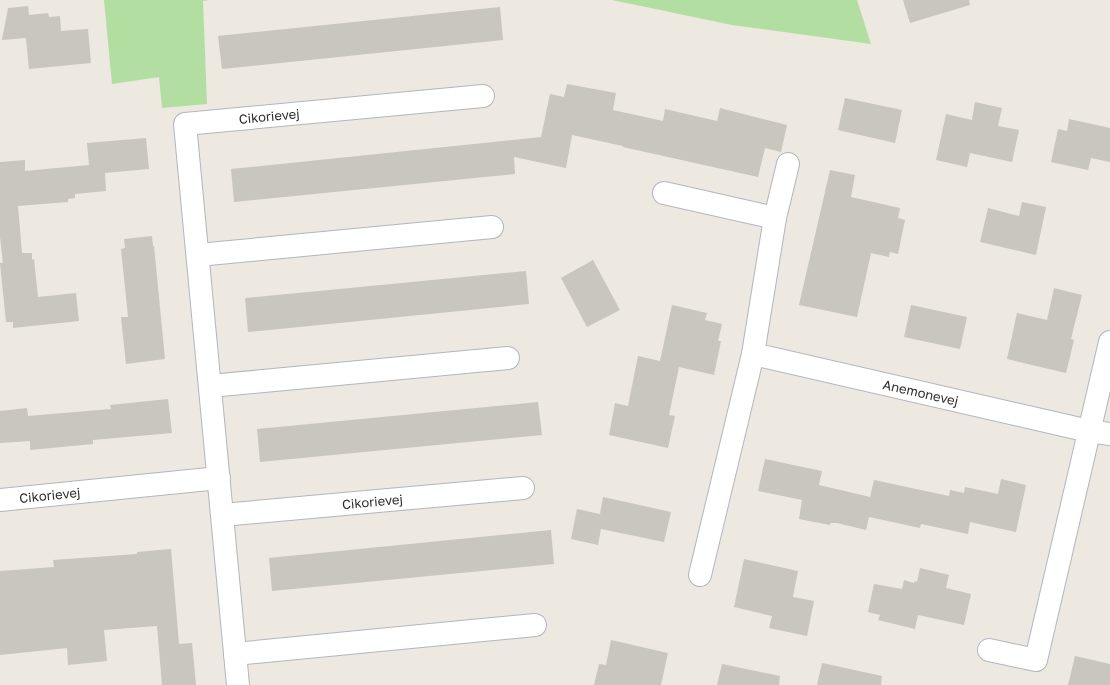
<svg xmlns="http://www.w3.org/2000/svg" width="1110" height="685" viewBox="0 0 1110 685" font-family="'Golos Text',sans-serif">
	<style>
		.green { fill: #b2dfa1 }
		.building { fill: #c9c6be }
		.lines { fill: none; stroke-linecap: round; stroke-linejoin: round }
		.minor-casing { stroke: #b3b5bf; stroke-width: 24 }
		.minor { stroke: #fff; stroke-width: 22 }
		.labels { text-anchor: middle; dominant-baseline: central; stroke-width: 3.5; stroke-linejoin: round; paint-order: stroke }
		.street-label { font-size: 13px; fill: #2d2d2d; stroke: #fff }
	</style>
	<rect width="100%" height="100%" fill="#ede8e0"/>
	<!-- green -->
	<g class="green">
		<path d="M 104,0 L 209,0 L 203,1 L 207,104 L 162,108 L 159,77 L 112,84 Z"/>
		<path d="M 612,0 L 857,0 L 871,44 L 732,25 Z"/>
	</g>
	<!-- building -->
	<g class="building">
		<path d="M 903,0 L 969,0 L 970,5 L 910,23 Z"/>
		<path d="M 28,6 L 29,15 L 48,13 L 49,17 L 60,16 L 61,31 L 88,29 L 91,63 L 29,69 L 26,38 L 2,40 L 8,8 Z"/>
		<path d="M 500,7 L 503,40 L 222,69 L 218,36 Z"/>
		<path d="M 567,84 L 616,93 L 613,110 L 663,121 L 665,109 L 717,121 L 720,108 L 787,125 L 781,152 L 765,148 L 758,177 L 623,147 L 623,146 L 572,135 L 566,168 L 514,157 L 515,174 L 234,202 L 231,169 L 541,137 L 550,94 L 564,97 Z"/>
		<path d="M 845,98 L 902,110 L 895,143 L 838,130 Z"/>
		<path d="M 975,102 L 1002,108 L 998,126 L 1019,130 L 1012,162 L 970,153 L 967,167 L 936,160 L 946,114 L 972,120 Z"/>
		<path d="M 1069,119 L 1110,128 L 1110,162 L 1091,158 L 1088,170 L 1051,162 L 1058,129 L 1067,131 Z"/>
		<path d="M 146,138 L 149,169 L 105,173 L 106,191 L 75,194 L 75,198 L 68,199 L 68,202 L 18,206 L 22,253 L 32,253 L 32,260 L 34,259 L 38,297 L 76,293 L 79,321 L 13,328 L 13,322 L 6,322 L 0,263 L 3,263 L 0,237 L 0,162 L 25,160 L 25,171 L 89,165 L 87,143 Z"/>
		<path d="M 830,170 L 855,175 L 851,197 L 900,208 L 898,218 L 905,220 L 898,254 L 890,252 L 889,257 L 871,253 L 857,317 L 799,305 Z"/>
		<path d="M 1022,202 L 1046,207 L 1036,255 L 980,242 L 988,208 L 1019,216 Z"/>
		<path d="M 152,236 L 153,246 L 154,246 L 165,359 L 126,364 L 121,317 L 128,317 L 121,249 L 125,248 L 124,239 Z"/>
		<path d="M 593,260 L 620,310 L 587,327 L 561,278 Z"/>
		<path d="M 526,271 L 529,304 L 248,332 L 245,298 Z"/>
		<path d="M 1054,288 L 1082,295 L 1071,339 L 1074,340 L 1066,373 L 1007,359 L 1017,313 L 1047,320 Z"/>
		<path d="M 672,305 L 707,313 L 705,320 L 722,324 L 718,341 L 721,341 L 714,375 L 679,367 L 669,415 L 675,416 L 668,448 L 609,435 L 615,403 L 628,406 L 638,356 L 660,361 Z"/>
		<path d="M 911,305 L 967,317 L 960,349 L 904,337 Z"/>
		<path d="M 168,399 L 172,433 L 93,440 L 93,444 L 30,450 L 30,441 L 0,443 L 0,411 L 27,408 L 28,416 L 111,409 L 110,405 Z"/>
		<path d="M 538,402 L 542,435 L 260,462 L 257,429 Z"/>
		<path d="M 765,459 L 822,471 L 819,485 L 870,497 L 874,480 L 949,496 L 950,490 L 964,493 L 965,487 L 998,494 L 1001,479 L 1026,485 L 1016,532 L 970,522 L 968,534 L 921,524 L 920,528 L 869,517 L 866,530 L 837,523 L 830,523 L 830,525 L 799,519 L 802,500 L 758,491 Z"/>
		<path d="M 603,497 L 671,512 L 664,542 L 601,529 L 598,545 L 571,539 L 577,509 L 600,514 Z"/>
		<path d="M 551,530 L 554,564 L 272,591 L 269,558 Z"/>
		<path d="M 171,549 L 179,644 L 192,643 L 196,685 L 162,685 L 157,626 L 104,630 L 107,661 L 68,665 L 67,648 L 0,655 L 0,571 L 54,567 L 53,560 L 137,554 L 137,552 Z"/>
		<path d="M 744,559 L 798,571 L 793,597 L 814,601 L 807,636 L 769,628 L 772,616 L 734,607 Z"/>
		<path d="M 920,568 L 949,575 L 946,588 L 971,594 L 964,625 L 918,615 L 915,629 L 878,620 L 880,615 L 868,612 L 874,584 L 902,589 L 904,580 L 914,583 L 915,581 L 917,582 Z"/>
		<path d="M 611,640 L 668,653 L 661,685 L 594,685 L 599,664 L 606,665 Z"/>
		<path d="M 1075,656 L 1110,664 L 1110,685 L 1068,685 Z"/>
		<path d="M 822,663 L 882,676 L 881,685 L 817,685 Z"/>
		<path d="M 722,664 L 780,676 L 779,685 L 717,685 Z"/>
	</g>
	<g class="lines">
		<!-- minor casing -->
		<g class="minor-casing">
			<g id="minor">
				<path d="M 664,193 L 775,218"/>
				<path d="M 198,255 L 492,227"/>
				<path id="s1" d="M 753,354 L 1089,431 L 1110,434"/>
				<path d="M 210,386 L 508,358"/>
				<path id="s2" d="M 0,500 L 219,478"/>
				<path id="s3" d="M 222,515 L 523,488"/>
				<path d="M 700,575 L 753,354 L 775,218 L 788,164"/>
				<path d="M 989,650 L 1036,660 L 1110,342"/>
				<path d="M 235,654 L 535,625"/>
				<path id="s4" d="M 238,685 L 185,124 L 483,96"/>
			</g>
		</g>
		<!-- minor -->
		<use href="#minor" class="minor"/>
	</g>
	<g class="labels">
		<!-- street labels -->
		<g class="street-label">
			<text stroke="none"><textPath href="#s4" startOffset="648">Cikorievej</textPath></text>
			<text stroke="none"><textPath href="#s1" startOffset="172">Anemonevej</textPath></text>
			<text stroke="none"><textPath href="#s2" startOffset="50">Cikorievej</textPath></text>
			<text stroke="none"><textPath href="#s3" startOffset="151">Cikorievej</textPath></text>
		</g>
	</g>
</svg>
